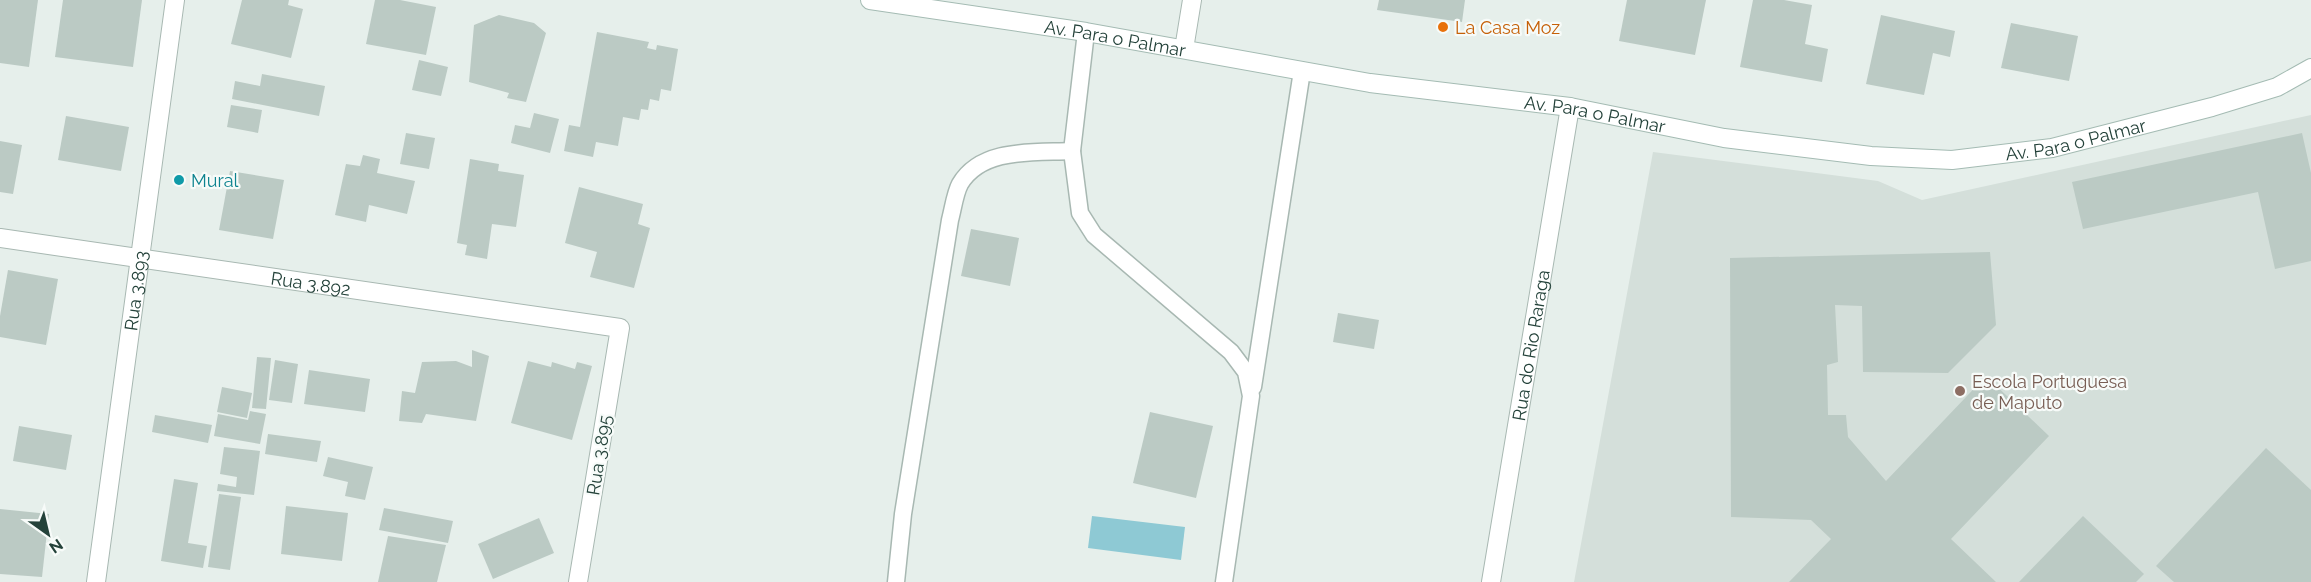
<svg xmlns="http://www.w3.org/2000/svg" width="2311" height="582" viewBox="0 0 2311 582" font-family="Raleway,sans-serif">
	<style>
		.built { fill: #d4dfda }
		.water { fill: #8ec9d4 }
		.building { fill: #bbcac4 }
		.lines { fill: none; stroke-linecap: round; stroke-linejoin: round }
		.service-casing { stroke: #a8b8b2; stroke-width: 19 }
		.minor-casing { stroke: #a8b8b2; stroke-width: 20 }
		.secondary-casing { stroke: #a4bbb3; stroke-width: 20 }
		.service { stroke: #fff; stroke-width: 16 }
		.minor { stroke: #fff; stroke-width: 18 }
		.secondary { stroke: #fff; stroke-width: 18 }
		.food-dot { fill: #e8710a; stroke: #f7fbf9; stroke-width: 2 }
		.culture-dot { fill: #0f9aa8; stroke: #f7fbf9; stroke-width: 2 }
		.education-dot { fill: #8d6e63; stroke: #f7fbf9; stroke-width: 2 }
		.labels { text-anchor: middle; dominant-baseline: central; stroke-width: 4.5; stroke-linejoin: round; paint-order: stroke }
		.food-label { font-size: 18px; fill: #c56008; stroke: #f7fbf9; text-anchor: start }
		.street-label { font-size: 18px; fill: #24423a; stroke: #f7fbf9 }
		.culture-label { font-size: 18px; fill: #0d838f; stroke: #f7fbf9; text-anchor: start }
		.education-label { font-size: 18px; fill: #785e54; stroke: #f7fbf9; text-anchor: start }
	</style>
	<rect width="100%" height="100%" fill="#e6efeb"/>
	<!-- built -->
	<path class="built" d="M 2311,115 L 2311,582 L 1574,582 L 1653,152 L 1878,181 L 1922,200 Z"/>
	<!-- water -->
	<path class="water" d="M 1092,516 L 1185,527 L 1181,560 L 1088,548 Z"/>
	<!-- building -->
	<g class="building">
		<path d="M 0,0 L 38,0 L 29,67 L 0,63 Z"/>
		<path d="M 63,0 L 142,0 L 133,67 L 55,57 Z"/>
		<path d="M 242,0 L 289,0 L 288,5 L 303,9 L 291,58 L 231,44 Z"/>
		<path d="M 375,0 L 400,0 L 436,7 L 426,55 L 366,44 Z"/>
		<path d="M 1379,0 L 1465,0 L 1462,22 L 1377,10 Z"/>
		<path d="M 1627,0 L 1706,0 L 1695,55 L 1619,41 Z"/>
		<path d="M 1753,0 L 1784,0 L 1812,5 L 1805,44 L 1828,49 L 1822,82 L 1740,67 Z"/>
		<path d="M 499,15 L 534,23 L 546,33 L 526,102 L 507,98 L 509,93 L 469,82 L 474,25 Z"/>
		<path d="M 1881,15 L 1955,31 L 1950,57 L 1933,53 L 1924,95 L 1866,84 Z"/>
		<path d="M 2011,23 L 2078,36 L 2069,81 L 2001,68 Z"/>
		<path d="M 597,32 L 649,42 L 647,48 L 656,50 L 657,45 L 678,49 L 671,91 L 661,89 L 659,101 L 650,99 L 648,110 L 641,109 L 639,120 L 623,117 L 618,146 L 596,142 L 593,157 L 564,151 L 569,125 L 580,127 Z"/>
		<path d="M 419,60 L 448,67 L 441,96 L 412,90 Z"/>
		<path d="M 262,74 L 325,86 L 319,116 L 232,99 L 235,81 L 260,86 Z"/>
		<path d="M 231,105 L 262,110 L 258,133 L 227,127 Z"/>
		<path d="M 534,113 L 559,119 L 550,153 L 511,143 L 515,125 L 530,128 Z"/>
		<path d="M 66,116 L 129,127 L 121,171 L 58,160 Z"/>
		<path d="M 406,133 L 435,138 L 429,169 L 400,164 Z"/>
		<path d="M 2302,133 L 2311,173 L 2311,261 L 2275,269 L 2258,192 L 2083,229 L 2072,182 Z"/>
		<path d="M 0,141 L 22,145 L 13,194 L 0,192 Z"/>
		<path d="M 363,155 L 380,159 L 377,173 L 415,181 L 407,214 L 369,205 L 366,222 L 335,215 L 346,164 L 360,166 Z"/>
		<path d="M 470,159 L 499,164 L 498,171 L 524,175 L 516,227 L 492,224 L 487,259 L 465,255 L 467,245 L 457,243 Z"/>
		<path d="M 230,171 L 284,180 L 273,239 L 219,230 Z"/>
		<path d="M 579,187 L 643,204 L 638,224 L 650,228 L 634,288 L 590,277 L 597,252 L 565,243 Z"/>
		<path d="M 971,229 L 1019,238 L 1010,286 L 961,276 Z"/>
		<path d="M 1990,252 L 1996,325 L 1948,373 L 1863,372 L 1862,306 L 1835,305 L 1838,362 L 1827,365 L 1828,415 L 1846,415 L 1848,437 L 1886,481 L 1986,376 L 2049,436 L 1951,539 L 1996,582 L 1789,582 L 1831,539 L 1811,520 L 1731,517 L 1730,258 Z"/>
		<path d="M 8,270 L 58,279 L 46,345 L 0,337 L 0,316 Z"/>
		<path d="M 1338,313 L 1379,320 L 1374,349 L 1333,342 Z"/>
		<path d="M 472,350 L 489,356 L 476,421 L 426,414 L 422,423 L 399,421 L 402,391 L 415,393 L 422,362 L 456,361 L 472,367 Z"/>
		<path d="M 257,357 L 271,358 L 266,409 L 252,408 Z"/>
		<path d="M 275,360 L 298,364 L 292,403 L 269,400 Z"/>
		<path d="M 528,361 L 551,367 L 552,362 L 575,369 L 577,362 L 592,366 L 572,440 L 511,423 Z"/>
		<path d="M 309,370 L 370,379 L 365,412 L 304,404 Z"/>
		<path d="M 222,387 L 252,393 L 247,418 L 217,412 Z"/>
		<path d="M 250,411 L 266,414 L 260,444 L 214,436 L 218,414 L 248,420 Z"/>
		<path d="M 1150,412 L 1213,426 L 1196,498 L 1133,483 Z"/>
		<path d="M 155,415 L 212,425 L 208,443 L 152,432 Z"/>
		<path d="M 19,426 L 72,435 L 66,470 L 13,461 Z"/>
		<path d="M 268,434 L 321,441 L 317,462 L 265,454 Z"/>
		<path d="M 224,447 L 260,451 L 254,495 L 217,491 L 218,484 L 236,487 L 237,477 L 220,474 Z"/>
		<path d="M 2266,448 L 2311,490 L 2311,582 L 2174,582 L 2156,566 Z"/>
		<path d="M 328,457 L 373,467 L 365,500 L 345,496 L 348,482 L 323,476 Z"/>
		<path d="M 174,479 L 198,483 L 188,543 L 207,546 L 203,568 L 161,561 Z"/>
		<path d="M 219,494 L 241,497 L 230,570 L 208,567 Z"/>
		<path d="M 286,506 L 348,513 L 342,561 L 281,554 Z"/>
		<path d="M 384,508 L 453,521 L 448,543 L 379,530 Z"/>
		<path d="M 0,509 L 49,514 L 42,577 L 0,574 Z"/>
		<path d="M 2083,516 L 2144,574 L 2136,582 L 2019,582 Z"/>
		<path d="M 539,518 L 554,553 L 493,579 L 478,544 Z"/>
		<path d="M 388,536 L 446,545 L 437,582 L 378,582 Z"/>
	</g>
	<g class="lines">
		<!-- service casing -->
		<g class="service-casing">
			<g id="service">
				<path d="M 1086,32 L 1072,151 L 1080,213 L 1094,235 L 1231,352 L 1246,372 L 1251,396 L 1224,582"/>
				<path d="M 1253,387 L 1302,71"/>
				<path d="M 896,582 L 903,514 L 950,220 C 953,209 955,193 960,184 C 982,147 1035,153 1072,151"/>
			</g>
		</g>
		<!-- minor casing -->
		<g class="minor-casing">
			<g id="minor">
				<path d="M 1184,49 L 1192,0"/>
				<path id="s1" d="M 0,238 L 620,328 L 578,582"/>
				<path id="s2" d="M 96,582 L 175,0"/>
				<path id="s3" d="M 1491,582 L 1570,107"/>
			</g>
		</g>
		<!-- secondary casing -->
		<g class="secondary-casing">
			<g id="secondary">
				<path id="s4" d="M 870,0 L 1086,32 L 1370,83 L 1570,107 L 1724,138 L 1871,156 L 1952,160 L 2052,148 L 2212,107 L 2277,87 L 2311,68"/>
			</g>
		</g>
		<!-- service -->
		<use href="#service" class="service"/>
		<!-- minor -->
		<use href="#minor" class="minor"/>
		<!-- secondary -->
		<use href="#secondary" class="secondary"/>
	</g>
	<!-- markers -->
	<circle class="food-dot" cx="1443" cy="27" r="6"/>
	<circle class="culture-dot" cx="179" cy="180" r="6"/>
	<circle class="education-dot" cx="1960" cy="391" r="6"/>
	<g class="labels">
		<!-- food labels -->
		<g class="food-label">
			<text x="1455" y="27">La Casa Moz</text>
		</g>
		<!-- street labels -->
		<g class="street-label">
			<text stroke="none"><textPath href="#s4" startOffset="248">Av. Para o Palmar</textPath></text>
			<text stroke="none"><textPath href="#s4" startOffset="734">Av. Para o Palmar</textPath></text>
			<text stroke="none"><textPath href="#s4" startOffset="1220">Av. Para o Palmar</textPath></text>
			<text stroke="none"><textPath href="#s1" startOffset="314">Rua 3.892</textPath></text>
			<text stroke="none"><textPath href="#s2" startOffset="294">Rua 3.893</textPath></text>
			<text stroke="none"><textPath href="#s3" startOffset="240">Rua do Rio Raraga</textPath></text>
			<text transform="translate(599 455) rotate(-81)">Rua 3.895</text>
		</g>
		<!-- culture labels -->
		<g class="culture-label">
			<text x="191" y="180">Mural</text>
		</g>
		<!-- education labels -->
		<g class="education-label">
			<text x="1972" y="381">Escola Portuguesa<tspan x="1972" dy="21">de Maputo</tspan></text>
		</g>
	</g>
	<!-- north arrow -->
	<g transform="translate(48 534) rotate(146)" stroke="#f7fbf9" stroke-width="4.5" paint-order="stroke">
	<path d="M0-4.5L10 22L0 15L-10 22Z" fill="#24423a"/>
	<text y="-9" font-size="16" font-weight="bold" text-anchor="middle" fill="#24423a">N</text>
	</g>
</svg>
